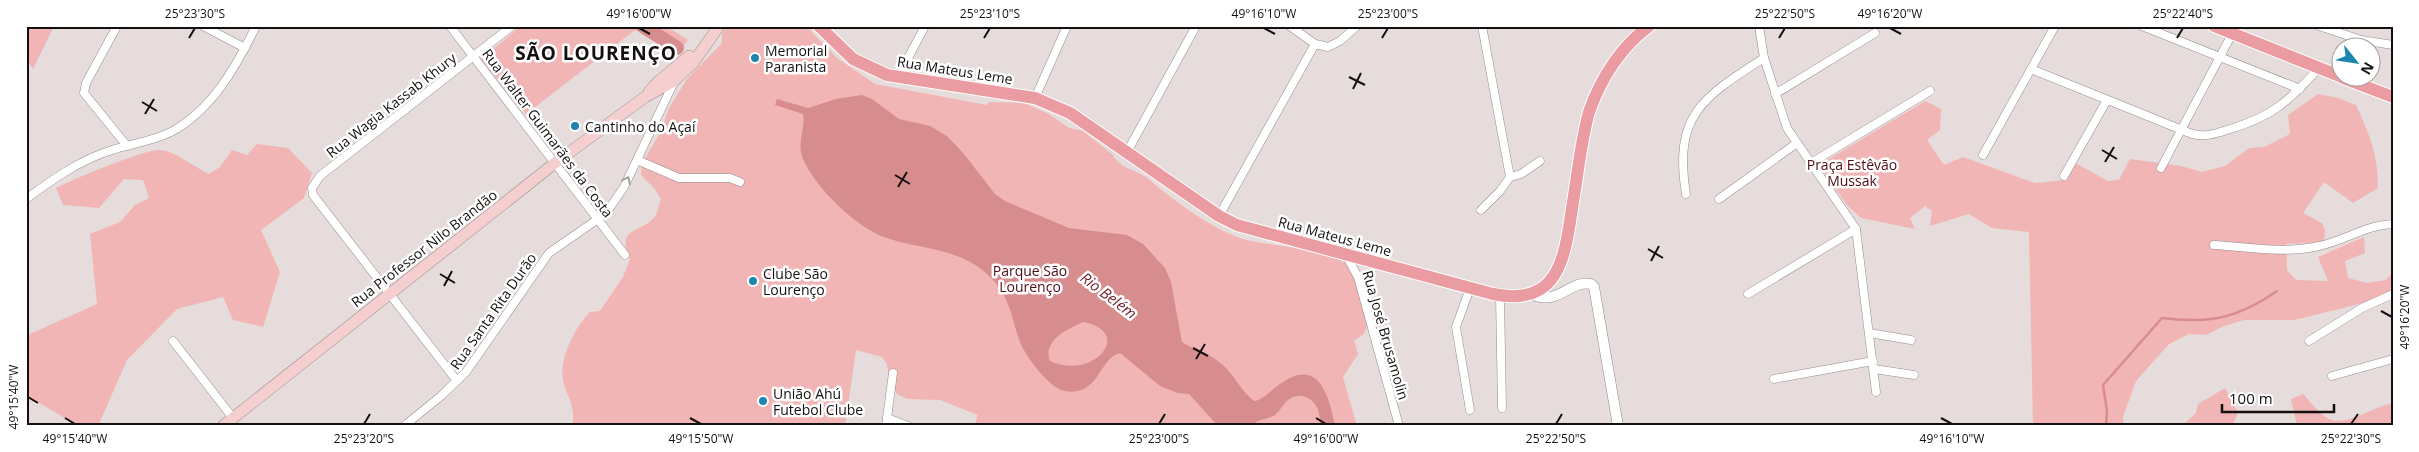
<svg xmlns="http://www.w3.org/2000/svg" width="2419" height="452" viewBox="0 0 2419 452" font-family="'Open Sans',sans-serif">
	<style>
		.green { fill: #f1b5b5 }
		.water { fill: #d78d8e; fill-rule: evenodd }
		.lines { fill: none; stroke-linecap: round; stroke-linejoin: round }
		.stream { stroke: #d78d8e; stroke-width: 2.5 }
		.river { stroke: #d78d8e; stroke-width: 14 }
		.minor-casing { stroke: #958c8c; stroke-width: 9 }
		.tertiary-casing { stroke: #958c8c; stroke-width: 11 }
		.secondary-casing { stroke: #958c8c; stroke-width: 12 }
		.primary-casing { stroke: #fff; stroke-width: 14 }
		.minor { stroke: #fff; stroke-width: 8 }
		.tertiary { stroke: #fff; stroke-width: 10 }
		.secondary { stroke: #f5ced0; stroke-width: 11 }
		.primary { stroke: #eb9ca2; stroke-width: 12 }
		.oneway { stroke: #a19f9f }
		.ticks { fill: none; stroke: #141010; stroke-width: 2 }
		.poi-dot { fill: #1b87ae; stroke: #fff; stroke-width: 2 }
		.labels { text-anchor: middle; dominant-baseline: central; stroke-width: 5; stroke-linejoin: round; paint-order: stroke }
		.poi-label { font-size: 14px; fill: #141010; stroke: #fff; text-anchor: start }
		.street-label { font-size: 14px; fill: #141010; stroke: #fff }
		.park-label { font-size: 14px; fill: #500d17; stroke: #fff }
		.water-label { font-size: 15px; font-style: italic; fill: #741c27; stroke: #fff }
		.district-label { font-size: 19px; font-weight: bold; letter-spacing: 1px; fill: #141010; stroke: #fff }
		.neatline { fill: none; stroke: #141010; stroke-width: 2 }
		.ticks-label { font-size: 12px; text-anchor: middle; fill: #141010 }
	</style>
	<rect width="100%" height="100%" fill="#e6dcdc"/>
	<!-- green -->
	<g class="green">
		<path d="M 26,26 L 54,26 L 33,69 L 26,58 Z"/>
		<path d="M 521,26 L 666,26 L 688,40 L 677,55 L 635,30 L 526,114 L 481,59 Z"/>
		<path d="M 728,26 L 806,26 L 837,58 L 875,84 L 987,105 L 989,102 L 1024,103 L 1047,113 L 1069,128 L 1083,131 L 1113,155 C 1121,170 1139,170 1150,180 C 1172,200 1218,233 1247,240 C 1284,249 1324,245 1356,270 C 1370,281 1378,334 1354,340 L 1358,354 L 1343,377 L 1357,426 L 974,426 L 978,415 L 940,400 L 907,399 L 897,394 L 889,378 L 887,364 L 882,357 L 856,350 L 845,426 L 572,426 C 576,410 569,399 564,385 C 557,361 574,329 590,312 L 600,311 L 623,277 L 630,259 C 615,225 642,235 656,215 C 658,210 659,204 661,199 L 654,188 L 641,175 L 642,163 L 660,133 L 669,108 L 687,79 L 722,43 L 722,33 Z"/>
		<path d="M 2318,94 L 2338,98 L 2356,105 C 2370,136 2378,154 2378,188 L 2353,203 L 2324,182 L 2303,213 L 2322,223 L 2325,231 L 2324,242 L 2286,244 L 2287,270 L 2296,280 L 2328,281 L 2318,257 L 2364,237 L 2365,253 L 2345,261 L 2348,278 L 2367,283 L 2386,280 L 2393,272 L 2393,287 L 2389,293 L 2376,300 L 2294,320 L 2244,320 L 2224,326 L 2206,335 L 2189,334 L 2169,344 L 2136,381 L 2123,417 L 2124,426 L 2033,426 L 2029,232 L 1992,228 L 1969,214 L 1930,226 L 1932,211 L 1925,206 L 1910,218 L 1915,229 L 1861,218 L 1847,205 L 1819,165 L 1925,101 L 1941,109 L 1940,130 L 1927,140 L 1944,165 L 1963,157 L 2035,183 L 2065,180 L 2075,163 L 2108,181 L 2119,180 L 2130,159 L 2181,166 L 2202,172 L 2225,166 L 2249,148 L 2264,147 L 2290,134 L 2288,115 Z"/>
		<path d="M 257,144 L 288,148 L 312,173 L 304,198 L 261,230 L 280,272 L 263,327 L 233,320 L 223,297 L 177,309 L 127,360 L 98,426 L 78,426 L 26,395 L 26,343 L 30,334 L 97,304 L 90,234 L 120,222 L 135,205 L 149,198 L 143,180 L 124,179 L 99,208 L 63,205 L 56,188 C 71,180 147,148 161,150 C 179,153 192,166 209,174 L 220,167 L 232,150 L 247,155 Z"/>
		<path d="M 2225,388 L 2238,413 L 2232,426 L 2182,426 L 2196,413 L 2198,404 Z"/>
		<path d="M 2303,394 C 2311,402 2321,417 2332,420 C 2348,425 2376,406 2393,403 L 2393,426 L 2297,426 L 2291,399 Z"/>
	</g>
	<!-- water -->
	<path class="water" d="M 862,95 L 872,99 L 899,119 L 930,126 L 947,136 L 964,154 L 995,194 L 1005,201 L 1069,228 L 1127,235 L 1143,244 L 1165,268 L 1171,282 L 1182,342 C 1195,351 1210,353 1223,365 C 1235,376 1241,391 1254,401 C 1263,400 1272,389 1280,384 C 1319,356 1329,396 1335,426 L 1319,426 C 1324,406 1305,387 1288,400 C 1283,404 1280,411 1275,415 C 1267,420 1258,419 1251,426 L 1218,426 L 1189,394 L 1178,393 L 1160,386 L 1120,353 C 1099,358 1099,397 1065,391 C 1050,389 1025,356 1020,342 C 1011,317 1011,299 991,278 C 963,248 923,250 887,238 C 857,229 815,187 803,159 C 796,142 806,129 803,114 L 775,105 L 777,99 L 808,108 L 836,99 ZM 1084,322 C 1134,332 1094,381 1050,361 C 1042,341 1068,328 1084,322 Z"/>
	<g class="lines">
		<!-- stream -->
		<path class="stream" d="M 2106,426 L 2107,411 L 2103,385 L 2162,318 C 2210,324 2238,318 2277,291"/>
		<!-- river -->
		<path class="river" d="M 643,26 L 677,48"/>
		<!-- minor casing -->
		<g class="minor-casing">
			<g id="minor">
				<path d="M 117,26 L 86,83 L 84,93 L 127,146"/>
				<path d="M 203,26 L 245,48"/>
				<path d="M 450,26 L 625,255"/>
				<path d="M 1290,26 L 1315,44 L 1328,47 L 1340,41 L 1357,26"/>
				<path d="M 1482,26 L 1510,177"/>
				<path d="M 1759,26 L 1764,58 L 1787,128 L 1856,229 L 1876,392"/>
				<path d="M 2142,26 L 2300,89"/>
				<path d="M 2319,26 L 2361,40 L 2393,45"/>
				<path d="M 2031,69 L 2192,134 C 2205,137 2215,134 2227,130 C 2272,117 2288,102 2319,68"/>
				<path d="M 898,77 L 925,26"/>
				<path d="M 1775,94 L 1875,33"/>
				<path d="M 1035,98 L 1067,26"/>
				<path d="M 1126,154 L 1196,26"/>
				<path d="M 1983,155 L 2055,26"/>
				<path d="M 637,160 L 679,178 L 730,178 L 740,182"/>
				<path d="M 1811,163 L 1930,91"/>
				<path d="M 2161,168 L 2232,34"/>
				<path d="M 2064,176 L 2107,100"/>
				<path d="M 1686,194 C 1673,115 1703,97 1764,58"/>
				<path d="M 26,199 C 53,179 80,160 112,150 C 131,144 153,141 171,132 C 212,110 236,67 256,26"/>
				<path d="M 1719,199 L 1797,143"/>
				<path d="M 1481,210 L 1500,191 L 1510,177 L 1521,174 L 1540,161"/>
				<path d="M 1219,216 L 1315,44"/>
				<path d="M 2214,245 C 2247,247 2285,254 2319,246 C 2344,241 2366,225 2393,224"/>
				<path d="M 1345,253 L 1358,277 L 1399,426"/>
				<path d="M 1470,288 L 1456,327 L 1470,410"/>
				<path d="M 1748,294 L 1856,229"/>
				<path d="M 1500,296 L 1502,408"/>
				<path d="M 1869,333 L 1911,340"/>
				<path d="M 173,341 L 233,418"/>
				<path d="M 2309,341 L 2362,308 L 2393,294"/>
				<path d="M 1874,369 L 1914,375"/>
				<path d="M 2332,376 L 2393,359"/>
				<path d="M 1774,379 L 1873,361"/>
				<path d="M 457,381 L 313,195 L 312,188 L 320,176 L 512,26"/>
				<path d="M 887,418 L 908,426"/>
				<path d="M 404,426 L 441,396 L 466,372 L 549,253 L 598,219 L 611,206 L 624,187 L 674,82"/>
				<path d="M 886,426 L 893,373"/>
			</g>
		</g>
		<!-- tertiary casing -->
		<g class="tertiary-casing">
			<path id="tertiary" d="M 1531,294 C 1559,307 1570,279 1591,284 L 1594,287 L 1618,426"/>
		</g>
		<!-- secondary casing -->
		<g class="secondary-casing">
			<g id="secondary">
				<path d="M 649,92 L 658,82 L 689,56"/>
				<path d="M 223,426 L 555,163 L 645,97 L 674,81 L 693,63 L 719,26"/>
			</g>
		</g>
		<!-- primary casing -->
		<g class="primary-casing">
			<g id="primary">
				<path d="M 819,26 L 853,59 L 887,75 L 1035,98 L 1070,113 L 1219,216 L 1237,225 L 1493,294 C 1562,308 1565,253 1573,202 C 1578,172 1581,141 1589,112 C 1601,78 1620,48 1649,26"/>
				<path d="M 2214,26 L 2342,77"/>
				<path d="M 2343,78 L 2393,97"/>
			</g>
		</g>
		<!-- minor -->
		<use href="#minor" class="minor"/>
		<!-- tertiary -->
		<use href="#tertiary" class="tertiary"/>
		<!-- secondary -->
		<use href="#secondary" class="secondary"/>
		<!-- primary -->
		<use href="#primary" class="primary"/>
	</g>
	<!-- one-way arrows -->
	<defs><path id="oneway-chevron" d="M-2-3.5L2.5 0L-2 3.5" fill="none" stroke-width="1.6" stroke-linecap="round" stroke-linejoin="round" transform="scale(1.25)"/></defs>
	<use class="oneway" href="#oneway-chevron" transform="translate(627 180) rotate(-64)"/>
	<!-- ticks -->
	<path class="ticks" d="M 639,28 L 650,34M 1264,28 L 1275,34M 1890,28 L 1901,34M 189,38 L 195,28M 984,38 L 990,28M 1382,38 L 1388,28M 1779,38 L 1785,28M 2177,38 L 2183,28M 1349,77 L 1365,85M 1353,89 L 1361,73M 142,102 L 157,111M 145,114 L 154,99M 2102,150 L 2117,159M 2105,162 L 2114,147M 895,175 L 910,184M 898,187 L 907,172M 1648,249 L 1663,258M 1651,261 L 1659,246M 440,274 L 455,283M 444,286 L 452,271M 2381,311 L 2392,317M 1193,348 L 1208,356M 1196,359 L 1205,344M 28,397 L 38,403M 65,418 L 75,424M 690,418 L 701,424M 1316,418 L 1326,424M 1941,418 L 1952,424M 364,424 L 370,414M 1159,424 L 1165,414M 1556,424 L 1562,414M 2351,424 L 2358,414"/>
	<!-- markers -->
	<g class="poi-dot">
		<circle cx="755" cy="58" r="5"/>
		<circle cx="575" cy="126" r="5"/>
		<circle cx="753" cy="281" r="5"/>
		<circle cx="763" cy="401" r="5"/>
	</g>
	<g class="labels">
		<!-- poi labels -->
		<g class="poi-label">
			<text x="765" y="50">Memorial<tspan x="765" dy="16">Paranista</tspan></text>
			<text x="585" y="126">Cantinho do Açaí</text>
			<text x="763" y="273">Clube São<tspan x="763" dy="16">Lourenço</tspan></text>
			<text x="773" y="393">União Ahú<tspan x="773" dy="16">Futebol Clube</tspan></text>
		</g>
		<!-- street labels -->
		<g class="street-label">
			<text transform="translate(955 70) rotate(9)">Rua Mateus Leme</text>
			<text transform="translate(391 105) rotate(-38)">Rua Wagia Kassab Khury</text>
			<text transform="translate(548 133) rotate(53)">Rua Walter Guimarães da Costa</text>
			<text transform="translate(1335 236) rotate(15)">Rua Mateus Leme</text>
			<text transform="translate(424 248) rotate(-38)">Rua Professor Nilo Brandão</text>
			<text transform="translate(493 311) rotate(-55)">Rua Santa Rita Durão</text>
			<text transform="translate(1386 335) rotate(74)">Rua José Brusamolin</text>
		</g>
		<!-- park labels -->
		<g class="park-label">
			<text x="1852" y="164">Praça Estêvão<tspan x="1852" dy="16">Mussak</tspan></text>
			<text x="1030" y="270">Parque São<tspan x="1030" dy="16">Lourenço</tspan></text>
		</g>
		<!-- water labels -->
		<g class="water-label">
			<text transform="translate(1109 295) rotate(37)">Rio Belém</text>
		</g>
		<!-- district labels -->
		<g class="district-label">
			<text x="596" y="53">SÃO LOURENÇO</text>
		</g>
	</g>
	<!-- border -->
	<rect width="2419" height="452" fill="none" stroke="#ffffff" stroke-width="55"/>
	<!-- north arrow -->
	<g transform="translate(2356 62) rotate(120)"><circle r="24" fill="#ffffff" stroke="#a19f9f"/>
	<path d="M0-4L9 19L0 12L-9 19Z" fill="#1b87ae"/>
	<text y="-8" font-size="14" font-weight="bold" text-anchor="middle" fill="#141010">N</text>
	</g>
	<!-- scale -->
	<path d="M2222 404v8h112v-8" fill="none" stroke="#141010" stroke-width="2.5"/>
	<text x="2229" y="404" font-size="15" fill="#141010" stroke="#ffffff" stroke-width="4" paint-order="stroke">100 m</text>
	<rect x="28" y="28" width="2364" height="396" class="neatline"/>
	<g class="ticks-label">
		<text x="195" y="18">25°23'30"S</text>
		<text x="639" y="18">49°16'00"W</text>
		<text x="990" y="18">25°23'10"S</text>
		<text x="1264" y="18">49°16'10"W</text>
		<text x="1388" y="18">25°23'00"S</text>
		<text x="1785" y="18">25°22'50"S</text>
		<text x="1890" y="18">49°16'20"W</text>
		<text x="2183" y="18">25°22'40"S</text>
		<text transform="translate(2405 317) rotate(-90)" y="4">49°16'20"W</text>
		<text transform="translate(14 397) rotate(-90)" y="4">49°15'40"W</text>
		<text x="75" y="443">49°15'40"W</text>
		<text x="364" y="443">25°23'20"S</text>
		<text x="701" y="443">49°15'50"W</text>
		<text x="1159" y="443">25°23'00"S</text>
		<text x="1326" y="443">49°16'00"W</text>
		<text x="1556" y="443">25°22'50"S</text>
		<text x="1952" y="443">49°16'10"W</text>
		<text x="2351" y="443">25°22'30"S</text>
	</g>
</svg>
